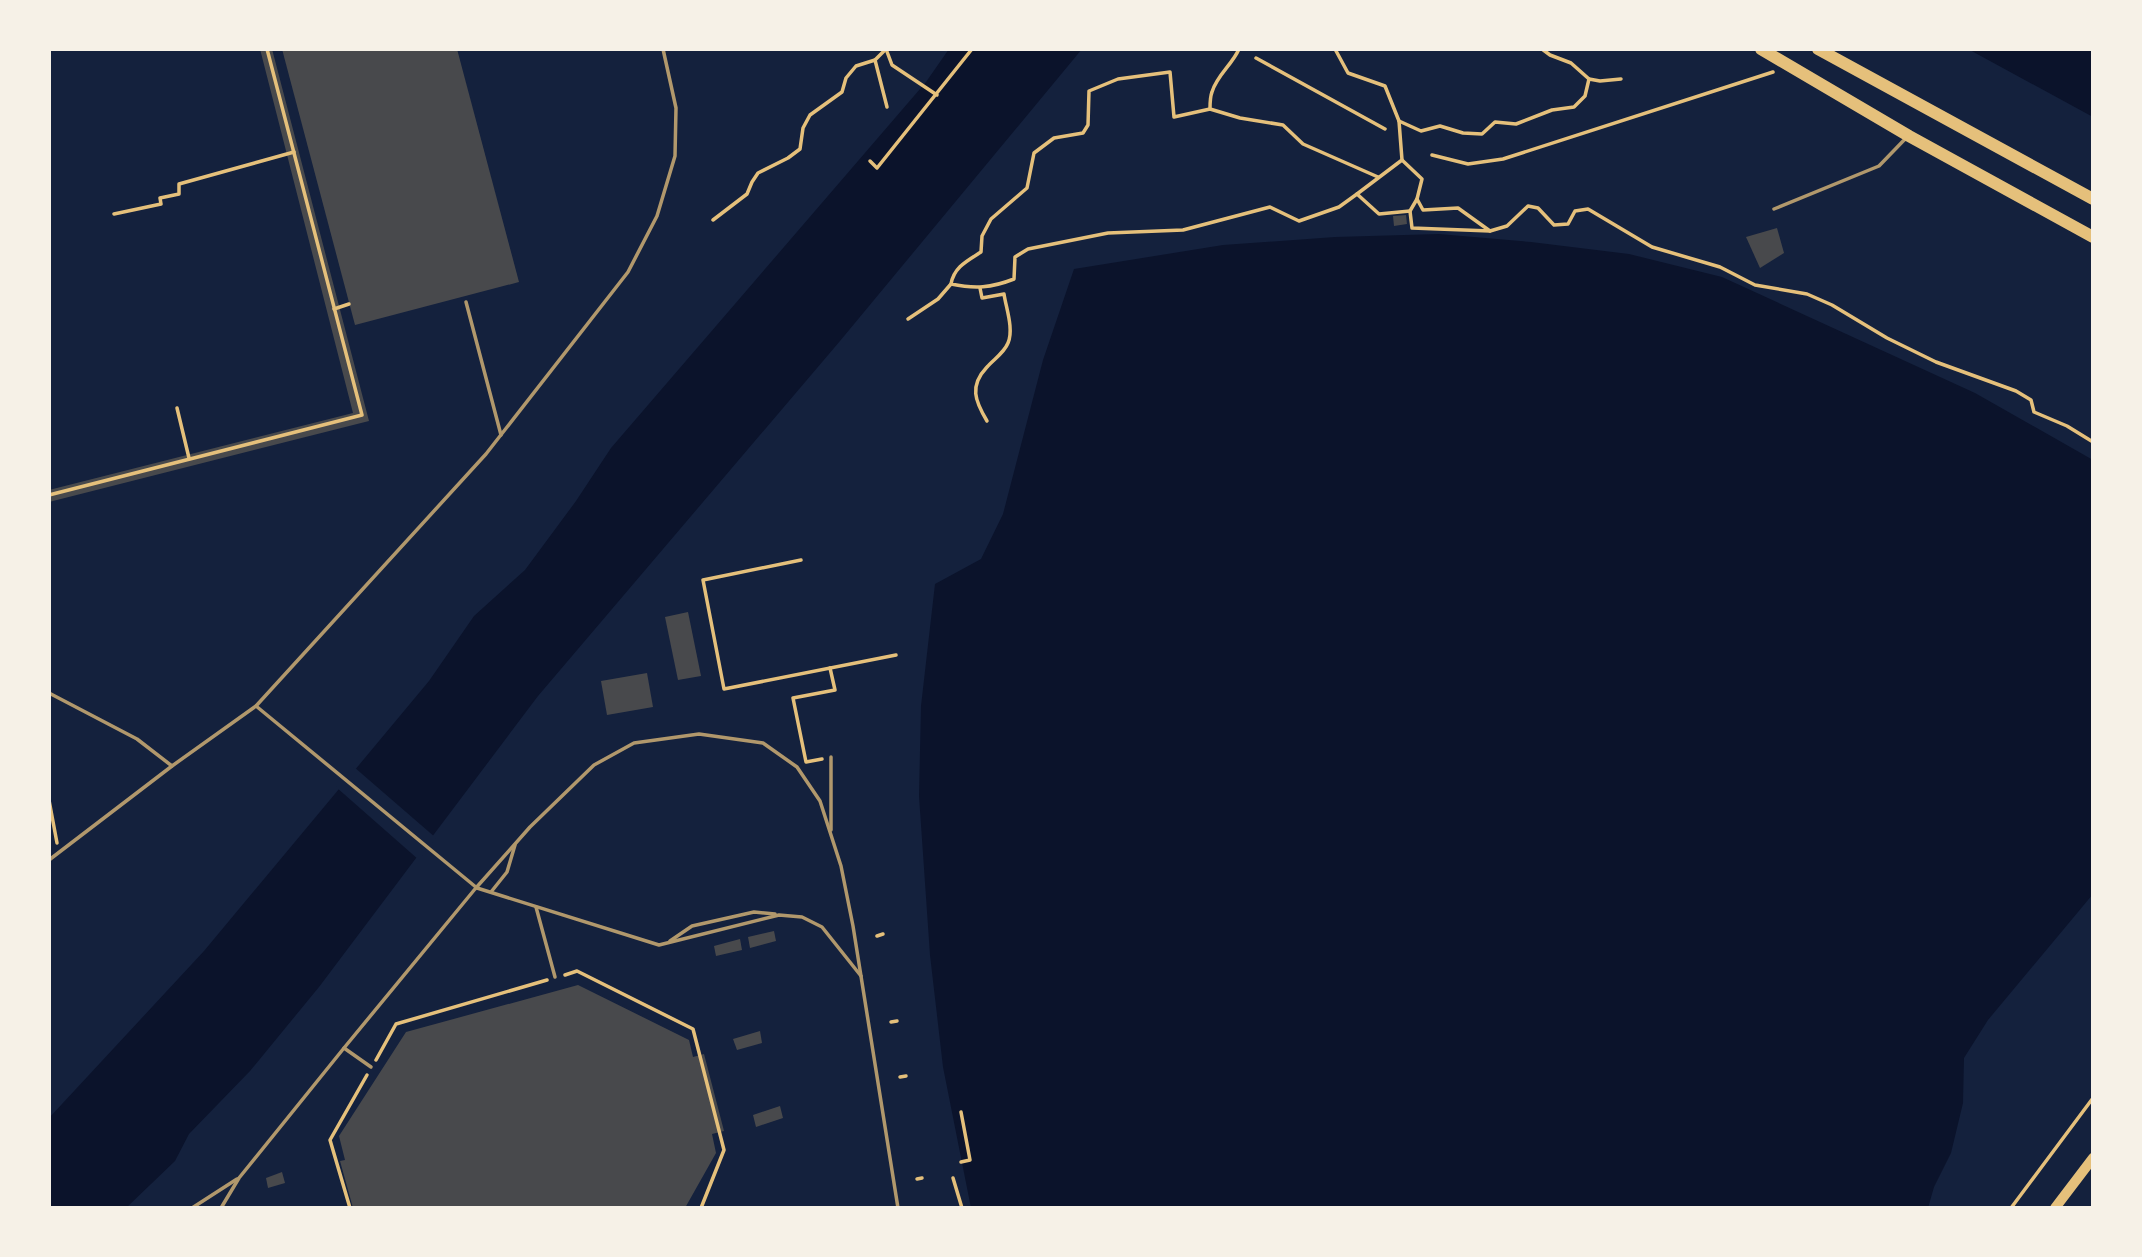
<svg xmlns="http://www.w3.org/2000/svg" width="2142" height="1257" viewBox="0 0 2142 1257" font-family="Barlow,sans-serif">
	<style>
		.water { fill: #0b132b }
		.pier { fill: #14213d }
		.building { fill: #48494c }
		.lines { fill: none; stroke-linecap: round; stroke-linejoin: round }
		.path { stroke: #e5c07b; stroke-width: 3.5 }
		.service { stroke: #b1986c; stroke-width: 3.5 }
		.secondary { stroke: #e5c07b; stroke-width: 10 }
		.primary { stroke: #e5c07b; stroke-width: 12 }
	</style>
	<rect width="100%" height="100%" fill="#14213d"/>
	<!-- water -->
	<g class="water">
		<path d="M 949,49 L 1082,49 L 840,341 L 538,696 L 319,987 L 250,1071 L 189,1134 L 175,1161 L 126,1208 L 49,1208 L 49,1118 L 204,951 L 429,681 L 474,616 L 525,570 L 576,501 L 611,448 L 926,82 Z"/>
		<path d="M 1968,49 L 2093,49 L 2093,117 Z"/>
		<path d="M 1439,234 L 1531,242 L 1629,254 L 1722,277 L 1975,393 L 2093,460 L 2093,894 L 1988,1020 L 1964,1058 L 1963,1103 L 1951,1153 L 1934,1187 L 1928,1208 L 971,1208 L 943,1067 L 930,955 L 919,796 L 921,706 L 935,584 L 981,559 L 1003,514 L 1043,360 L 1074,269 L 1223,245 L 1335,237 Z"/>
	</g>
	<!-- pier -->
	<path class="pier" d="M 354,767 L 436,838 L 419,860 L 336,787 Z"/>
	<!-- building -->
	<g class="building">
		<path d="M 260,49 L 272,49 L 369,421 L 49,502 L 49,490 L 353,413 Z"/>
		<path d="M 282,49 L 457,49 L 519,282 L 355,325 Z"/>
		<path d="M 1406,215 L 1407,224 L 1394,226 L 1393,216 Z"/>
		<path d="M 1777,228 L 1784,253 L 1760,268 L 1746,237 Z"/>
		<path d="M 688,612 L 701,676 L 678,680 L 665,617 Z"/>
		<path d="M 647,673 L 653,707 L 607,715 L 601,681 Z"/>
		<path d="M 774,931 L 776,941 L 750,948 L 748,937 Z"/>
		<path d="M 740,939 L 742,950 L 716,956 L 714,946 Z"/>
		<path d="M 578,985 L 689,1040 L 693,1057 L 704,1054 L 724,1131 L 712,1134 L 716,1153 L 685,1208 L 353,1208 L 340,1161 L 345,1160 L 339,1136 L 406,1032 Z"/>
		<path d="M 760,1031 L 762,1043 L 737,1050 L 733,1039 Z"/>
		<path d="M 780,1106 L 783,1118 L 756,1127 L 753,1115 Z"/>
		<path d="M 282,1172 L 285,1183 L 268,1188 L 266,1178 Z"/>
	</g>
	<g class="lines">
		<!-- path -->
		<g class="path">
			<path d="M 886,49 L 892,65 L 937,95"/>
			<path d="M 1239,49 C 1232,65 1217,75 1212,92 C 1210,97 1210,104 1210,109 L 1240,118 L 1283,125 L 1303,144 L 1378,177"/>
			<path d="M 1335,49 L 1348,73 L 1385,86 L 1399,121 L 1402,160"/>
			<path d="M 1256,58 L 1385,129"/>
			<path d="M 875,60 L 887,107"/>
			<path d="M 1589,79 L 1600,81 L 1621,79"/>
			<path d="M 1210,109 L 1174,117 L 1170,72 L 1118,79 L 1089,91 L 1088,125 L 1083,133 L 1054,138 L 1034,153 L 1027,188 L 991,219 L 982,236 L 981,252 C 967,261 954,267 951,284 C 975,289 991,288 1014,279 L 1015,257 L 1028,249 L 1108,233 L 1183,230 L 1270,207 L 1299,221 L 1339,207 L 1357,194"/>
			<path d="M 1399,121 L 1421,131 L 1440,126 L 1463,133 L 1482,134 L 1495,122 L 1516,124 L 1552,110 L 1574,107 L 1585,96 L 1589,79 L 1571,63 L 1550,55 L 1542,49"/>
			<path d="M 1432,155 L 1468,164 L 1503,159 L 1773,72"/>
			<path d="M 1402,160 L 1422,179 L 1417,199 L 1423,210 L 1458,208 L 1490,231 L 1412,228 L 1410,211 L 1379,214 L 1357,194 Z"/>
			<path d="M 870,161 L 877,168 L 972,49"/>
			<path d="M 1410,211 L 1417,199"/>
			<path d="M 114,214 L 161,204 L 160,198 L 179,194 L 179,184 L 294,152"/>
			<path d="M 713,220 L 747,194 L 752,182 L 758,173 L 788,158 L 800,149 L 803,128 L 810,115 L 842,92 L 846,78 L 856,66 L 875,60 L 886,49"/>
			<path d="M 1490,231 L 1507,226 L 1528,206 L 1538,208 L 1554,225 L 1568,224 L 1575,211 L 1588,209 L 1652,247 L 1720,267 L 1755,285 L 1807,294 L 1832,305 L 1887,338 L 1936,362 L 2016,391 L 2031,400 L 2034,412 L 2067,426 L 2093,442"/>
			<path d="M 980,288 L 982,298 L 1004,294 C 1006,308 1014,329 1008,343 C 1004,353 994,359 987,367 C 969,386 975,401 987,421"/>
			<path d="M 334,309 L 349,304"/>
			<path d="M 908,319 L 938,299 L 951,284"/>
			<path d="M 177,408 L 189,458"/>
			<path d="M 49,495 L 362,415 L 267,49"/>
			<path d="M 801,560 L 703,580 L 724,689 L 896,655"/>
			<path d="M 822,759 L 806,762 L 793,698 L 835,690 L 830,668"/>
			<path d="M 49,800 L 57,843"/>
			<path d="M 877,936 L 883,934"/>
			<path d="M 565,975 L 577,971 L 693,1029 L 724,1150 L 701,1208"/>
			<path d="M 891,1022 L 897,1021"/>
			<path d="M 376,1060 L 396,1024 L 547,980"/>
			<path d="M 900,1077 L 906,1076"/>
			<path d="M 961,1112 L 970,1160 L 961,1162"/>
			<path d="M 953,1178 L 962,1208"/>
			<path d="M 917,1179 L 922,1178"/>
			<path d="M 350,1208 L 330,1140 L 367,1075"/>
			<path d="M 2011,1208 L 2093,1098"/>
		</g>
		<!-- service -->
		<g class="service">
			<path d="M 1774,209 L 1879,166 L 1907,137"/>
			<path d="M 466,302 L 501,435"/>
			<path d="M 49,693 L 137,739 L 172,766"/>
			<path d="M 256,706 L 477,888 L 659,945 L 779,915 L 802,917 L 822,927 L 861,976"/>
			<path d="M 831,757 L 831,830"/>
			<path d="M 49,860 L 172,766 L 256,706 L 486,454 L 628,272 L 657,216 L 675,156 L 676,108 L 663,49"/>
			<path d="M 491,892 L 507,872 L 515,845"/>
			<path d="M 536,907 L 555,977"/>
			<path d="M 670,941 L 692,926 L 754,912 L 775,914"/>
			<path d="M 344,1048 L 371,1067"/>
			<path d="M 192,1208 L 237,1179"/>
			<path d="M 221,1208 L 239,1178 L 344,1048 L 475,889 L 530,827 L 594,765 L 634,743 L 699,734 L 763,743 L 797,767 L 820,801 L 841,866 L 853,926 L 898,1208"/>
		</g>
		<!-- secondary -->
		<path class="secondary" d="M 2055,1208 L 2093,1158"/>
		<!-- primary -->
		<g class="primary">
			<path d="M 1761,49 L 1909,136 L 2093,237"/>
			<path d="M 1818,49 L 2093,199"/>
		</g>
	</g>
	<!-- border -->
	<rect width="2142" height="1257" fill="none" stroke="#f6f1e7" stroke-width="102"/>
</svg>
